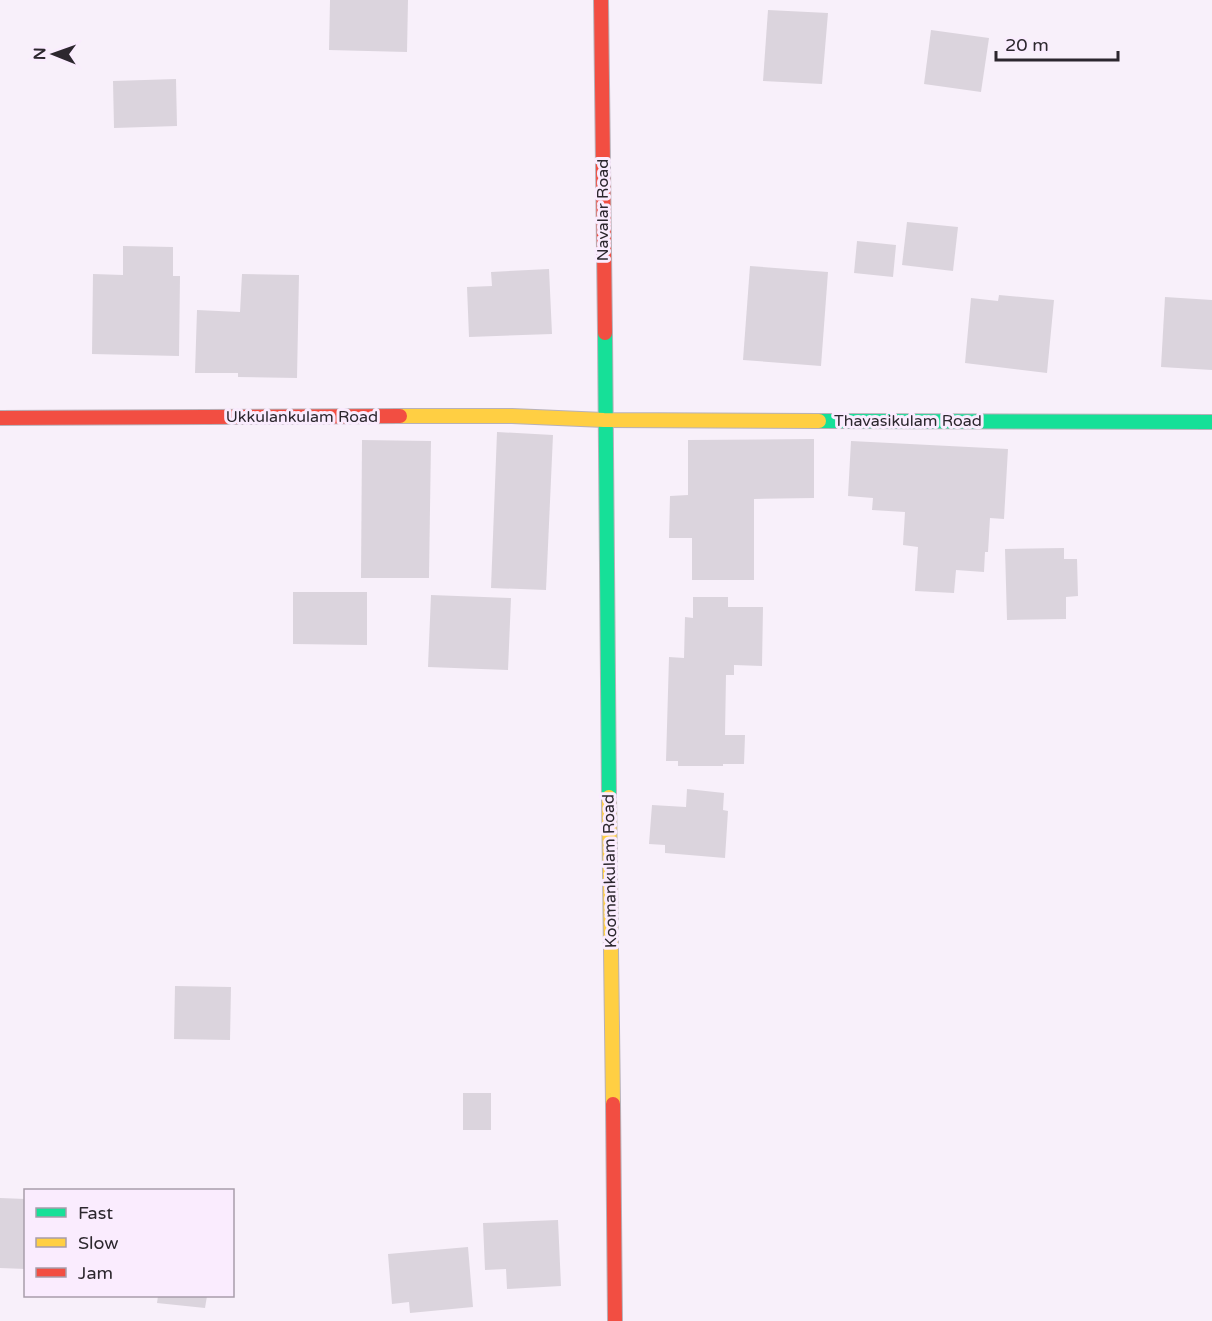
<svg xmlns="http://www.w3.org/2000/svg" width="1212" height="1321" viewBox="0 0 1212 1321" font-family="'Varela Round',sans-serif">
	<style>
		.building { fill: #dbd4dd }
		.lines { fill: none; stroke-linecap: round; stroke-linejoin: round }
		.fast-casing { stroke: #b7b1b9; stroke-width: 16 }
		.slow-casing { stroke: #b7b1b9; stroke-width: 16 }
		.jam-casing { stroke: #b7b1b9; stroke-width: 16 }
		.fast { stroke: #16e098; stroke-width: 14 }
		.slow { stroke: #ffcf43; stroke-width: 14 }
		.jam { stroke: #f24e42; stroke-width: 14 }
		.labels { text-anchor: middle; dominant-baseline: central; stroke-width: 6; stroke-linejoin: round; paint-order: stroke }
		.street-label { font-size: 16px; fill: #2c272e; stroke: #faecfe }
	</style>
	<rect width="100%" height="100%" fill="#f8f0fa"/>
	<!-- building -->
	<g class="building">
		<path d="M 330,0 L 408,0 L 407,52 L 329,50 Z"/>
		<path d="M 768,10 L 828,13 L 822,84 L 763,81 Z"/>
		<path d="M 931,30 L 989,38 L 981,92 L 924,84 Z"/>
		<path d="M 176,79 L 177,126 L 114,128 L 113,81 Z"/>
		<path d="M 907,222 L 958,227 L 953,271 L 902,265 Z"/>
		<path d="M 857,241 L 896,245 L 893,277 L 854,273 Z"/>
		<path d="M 123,246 L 173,247 L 173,276 L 180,276 L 179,356 L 92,354 L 93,274 L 123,275 Z"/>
		<path d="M 750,266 L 828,272 L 821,366 L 743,360 Z"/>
		<path d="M 549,269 L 552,334 L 469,337 L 467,287 L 492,286 L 491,272 Z"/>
		<path d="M 242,274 L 299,275 L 297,378 L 238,377 L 238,373 L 195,373 L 197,310 L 240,312 Z"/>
		<path d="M 999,295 L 1054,300 L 1047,373 L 965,363 L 971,298 L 998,301 Z"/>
		<path d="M 1165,297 L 1212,300 L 1212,370 L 1161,367 Z"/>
		<path d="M 497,432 L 553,435 L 546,590 L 491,588 Z"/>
		<path d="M 814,439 L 814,498 L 754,499 L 754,580 L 692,580 L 692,538 L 669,538 L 670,496 L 688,495 L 688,440 Z"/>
		<path d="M 362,440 L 431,441 L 429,578 L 361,578 Z"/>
		<path d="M 851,441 L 1008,449 L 1004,519 L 990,518 L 988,552 L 985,552 L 984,572 L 956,570 L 954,593 L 915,591 L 918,547 L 903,545 L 905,512 L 872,510 L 873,498 L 848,496 Z"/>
		<path d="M 1064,548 L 1064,559 L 1077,559 L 1078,596 L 1066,597 L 1066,619 L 1007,620 L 1005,549 Z"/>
		<path d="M 293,592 L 367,592 L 367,645 L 293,644 Z"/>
		<path d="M 431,595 L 511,598 L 508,670 L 428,667 Z"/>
		<path d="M 693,597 L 728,597 L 728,607 L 763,607 L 762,666 L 734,665 L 734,675 L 726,675 L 725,735 L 745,735 L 744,764 L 723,764 L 723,766 L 678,766 L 678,761 L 666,761 L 669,657 L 684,658 L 685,617 L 693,618 Z"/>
		<path d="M 687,789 L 724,793 L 723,810 L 728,811 L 725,858 L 665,853 L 665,845 L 649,844 L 652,805 L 686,807 Z"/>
		<path d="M 175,986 L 231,987 L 230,1040 L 174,1039 Z"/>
		<rect x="463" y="1093" width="28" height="37"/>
		<path d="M 0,1198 L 26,1199 L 26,1269 L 0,1268 Z"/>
		<path d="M 558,1220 L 561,1286 L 507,1289 L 506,1269 L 485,1270 L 483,1223 Z"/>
		<path d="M 468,1247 L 473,1307 L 410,1313 L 409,1302 L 392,1304 L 388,1254 Z"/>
		<path d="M 158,1296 L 207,1296 L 205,1308 L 157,1303 Z"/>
	</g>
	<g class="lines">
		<!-- fast casing -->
		<g class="fast-casing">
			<g id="fast">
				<path d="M 605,333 L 609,797"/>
				<path d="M 819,421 L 1212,422"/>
			</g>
		</g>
		<!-- slow casing -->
		<g class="slow-casing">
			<g id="slow">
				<path d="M 400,416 L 512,416 L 604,420 L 819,421"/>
				<path d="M 609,797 L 613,1104"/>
			</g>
		</g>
		<!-- jam casing -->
		<g class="jam-casing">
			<g id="jam">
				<path d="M 601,0 L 605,333"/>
				<path d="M 0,418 L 400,416"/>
				<path d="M 613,1104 L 615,1321"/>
			</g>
		</g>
		<!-- fast -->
		<use href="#fast" class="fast"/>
		<!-- slow -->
		<use href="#slow" class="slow"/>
		<!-- jam -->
		<use href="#jam" class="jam"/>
	</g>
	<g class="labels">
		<!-- street labels -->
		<g class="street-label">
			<text transform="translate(603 210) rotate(-90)">Navalar Road</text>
			<text x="302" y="417">Ukkulankulam Road</text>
			<text x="908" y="421">Thavasikulam Road</text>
			<text transform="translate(610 871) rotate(-91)">Koomankulam Road</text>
		</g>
	</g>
	<!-- legend -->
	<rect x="24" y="1189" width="210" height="108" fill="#faecfe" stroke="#a89dab" stroke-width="1.5"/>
	<rect x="36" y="1208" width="30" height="9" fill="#16e098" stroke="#a89dab" stroke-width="1.5"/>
	<text x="78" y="1219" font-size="18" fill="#2c272e">Fast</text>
	<rect x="36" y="1238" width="30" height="9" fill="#ffcf43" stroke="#a89dab" stroke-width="1.5"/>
	<text x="78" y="1249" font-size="18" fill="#2c272e">Slow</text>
	<rect x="36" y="1268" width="30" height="9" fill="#f24e42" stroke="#a89dab" stroke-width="1.5"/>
	<text x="78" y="1279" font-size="18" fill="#2c272e">Jam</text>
	<!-- north arrow -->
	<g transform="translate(54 54) rotate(271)" stroke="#faecfe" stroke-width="4.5" paint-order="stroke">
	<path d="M0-4.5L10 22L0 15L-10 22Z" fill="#2c272e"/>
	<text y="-9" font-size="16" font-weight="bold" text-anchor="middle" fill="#2c272e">N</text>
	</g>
	<!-- scale -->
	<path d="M996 51v9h122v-9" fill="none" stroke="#2c272e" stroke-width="3"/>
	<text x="1005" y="51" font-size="18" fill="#2c272e" stroke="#faecfe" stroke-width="4.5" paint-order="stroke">20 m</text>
</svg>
